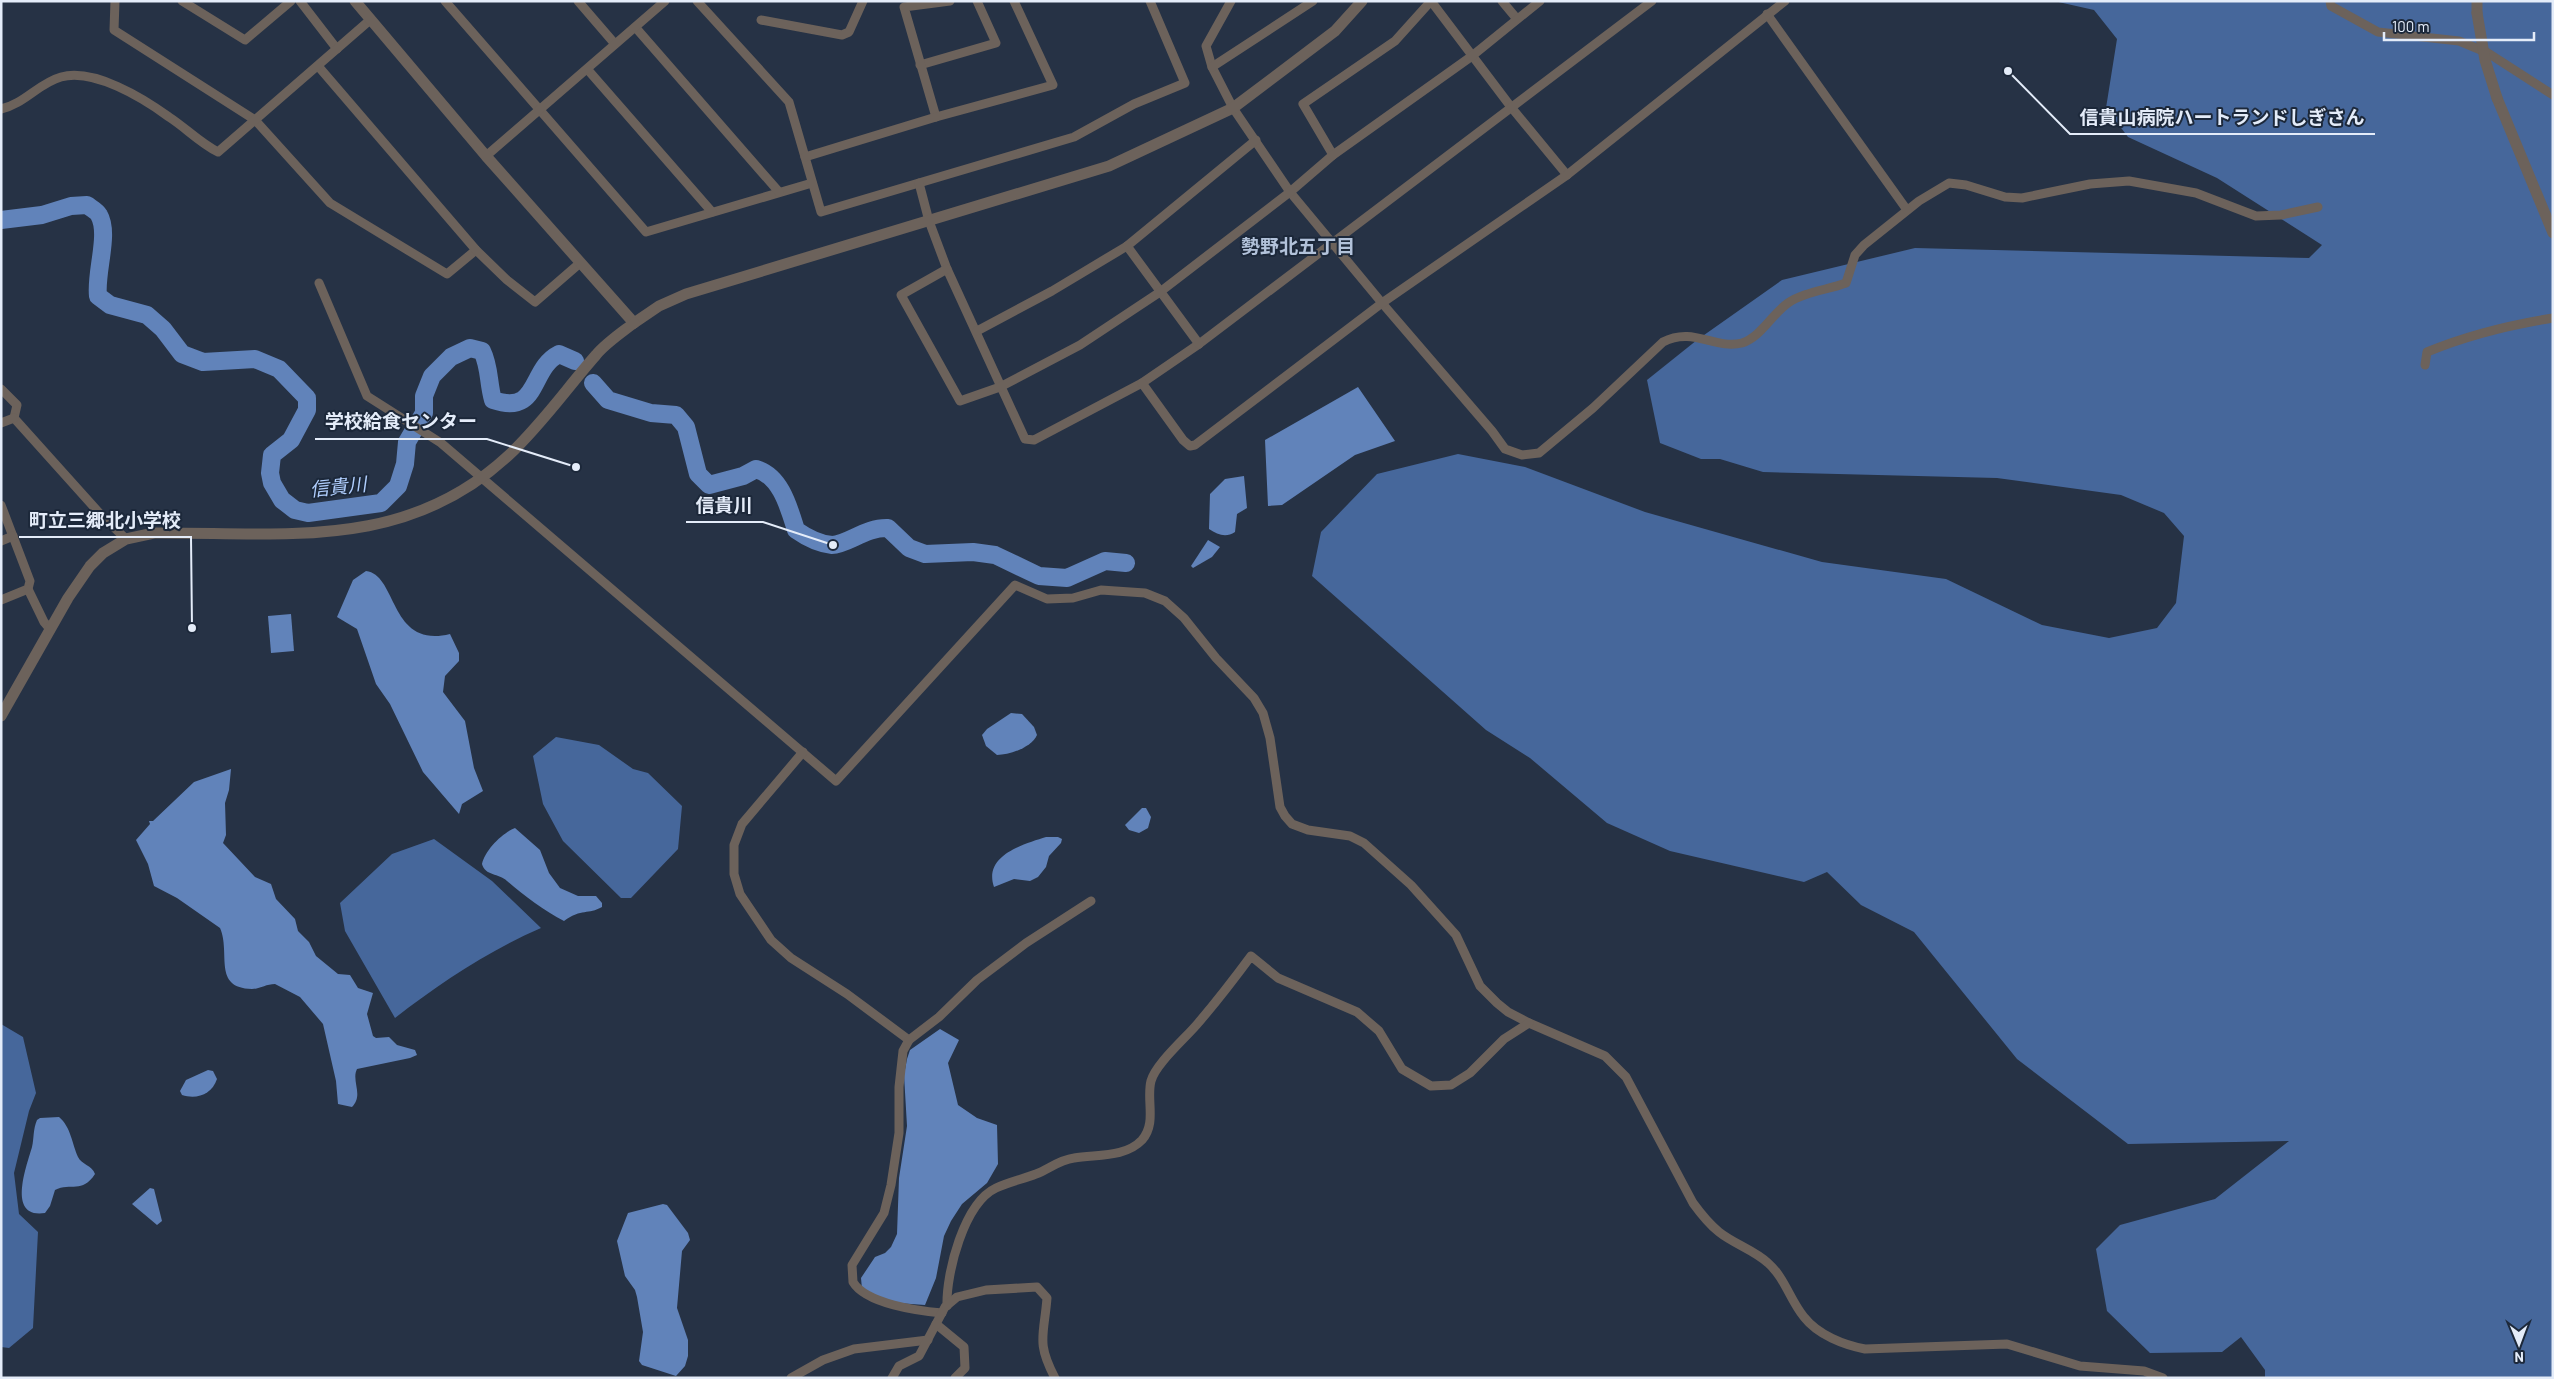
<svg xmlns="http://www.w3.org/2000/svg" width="2554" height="1379" viewBox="0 0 2554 1379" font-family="Barlow,'Noto Sans JP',sans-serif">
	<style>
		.forest { fill: #46679b }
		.water { fill: #6183ba }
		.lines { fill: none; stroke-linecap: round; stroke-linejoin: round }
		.river { stroke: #6183ba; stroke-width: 18 }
		.minor { stroke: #6c625b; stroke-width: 9 }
		.tertiary { stroke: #6c625b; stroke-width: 11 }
		.tertiary-bridge { stroke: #6c625b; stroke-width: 11 }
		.labels { text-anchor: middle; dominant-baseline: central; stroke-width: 4; stroke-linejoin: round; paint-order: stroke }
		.neighbourhood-label { font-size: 19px; font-weight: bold; fill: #b2c2da; stroke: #1c283a }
		.water-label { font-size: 19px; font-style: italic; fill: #b0cefd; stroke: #1c283a }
		.leader { fill: none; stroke: #e4ecf9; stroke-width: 2 }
		.callout-dot { fill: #e4ecf9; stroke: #1c283a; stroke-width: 2 }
		.callout-label { font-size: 19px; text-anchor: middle; font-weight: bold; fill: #e4ecf9; stroke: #1c283a; stroke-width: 4; stroke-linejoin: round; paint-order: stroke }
	</style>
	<rect width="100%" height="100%" fill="#263245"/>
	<!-- forest -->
	<g class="forest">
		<path d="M 2054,1 L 2553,1 L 2553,1378 L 2265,1378 L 2265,1370 L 2241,1337 L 2222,1352 L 2150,1353 L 2107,1311 L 2096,1249 L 2120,1225 L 2215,1199 L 2289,1141 L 2128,1144 L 2017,1059 L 1914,932 L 1861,905 L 1827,872 L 1804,882 L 1670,851 L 1607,823 L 1530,758 L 1486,730 L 1312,576 L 1321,532 L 1377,474 L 1458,454 L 1525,467 L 1645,512 L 1822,562 L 1946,579 L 2042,625 L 2109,638 L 2157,628 L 2176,603 L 2184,536 L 2164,513 L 2121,495 L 1997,478 L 1763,472 L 1720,459 L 1701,459 L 1660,443 L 1647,380 L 1697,340 L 1782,280 L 1915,248 L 2309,258 L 2322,245 L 2217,178 L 2128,137 L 2106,108 L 2117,39 L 2094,10 Z"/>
		<path d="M 556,737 L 599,745 L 633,769 L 648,773 L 682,806 L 678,849 L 631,898 L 621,898 L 563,841 L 543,804 L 533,756 Z"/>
		<path d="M 434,839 L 492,881 L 541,928 C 488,951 440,983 395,1018 L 345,931 L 340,903 L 392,854 Z"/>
		<path d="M 1,1024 L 23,1037 L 36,1093 L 29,1111 L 14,1173 L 19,1214 L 38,1232 L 33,1328 L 9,1348 L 1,1347 Z"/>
	</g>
	<!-- water -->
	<g class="water">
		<path d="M 1358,387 L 1395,441 L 1355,455 L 1282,505 L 1268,506 L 1265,440 Z"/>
		<path d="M 1244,476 L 1247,508 L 1237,514 L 1235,532 C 1226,538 1218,535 1209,529 L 1210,494 L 1225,479 Z"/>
		<path d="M 1208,540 L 1220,547 L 1212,557 L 1193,568 L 1191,566 Z"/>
		<path d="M 366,571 C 398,575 389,649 450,634 L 459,653 L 459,661 L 445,676 L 443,692 L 465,721 L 474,768 L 483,791 L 462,804 L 459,814 L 423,772 L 390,704 L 376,684 L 357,629 L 337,617 L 353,580 Z"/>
		<path d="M 291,614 L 294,651 L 271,653 L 268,616 Z"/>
		<path d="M 1011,713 L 1022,714 L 1034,727 L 1037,735 C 1032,747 1010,755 997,755 L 986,746 L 982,735 L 987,729 Z"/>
		<path d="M 231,769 L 229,790 L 225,803 L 226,835 L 223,843 L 255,877 L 271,884 L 276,899 L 295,919 L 298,931 L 309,942 L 316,956 L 338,974 L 350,975 L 358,988 L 373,993 L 367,1014 L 373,1036 L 376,1038 L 389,1037 L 397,1045 L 415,1050 L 417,1055 L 410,1058 L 357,1069 C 351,1081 364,1095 352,1107 L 338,1104 L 336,1081 L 323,1024 L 300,997 L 275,984 C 266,984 260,989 252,989 C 212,988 231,953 220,928 L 177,898 L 154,886 L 148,864 L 136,840 L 150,824 L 149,821 L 153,821 L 194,782 Z"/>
		<path d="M 1142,808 L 1146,808 L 1151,817 L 1148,828 L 1139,833 L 1129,830 L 1125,825 Z"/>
		<path d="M 515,828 L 540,850 L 549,873 L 560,888 L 578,896 L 596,896 L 602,903 L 602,907 C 588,915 582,908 564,921 C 544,911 523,895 507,881 C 499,873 485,876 482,864 C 485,850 502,833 515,828 Z"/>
		<path d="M 1046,837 L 1058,837 L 1062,839 L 1061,843 L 1049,856 L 1046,867 L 1038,877 L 1030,881 L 1014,879 L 994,887 C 983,855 1024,844 1046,837 Z"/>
		<path d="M 940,1029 L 959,1040 L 948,1063 L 958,1105 L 977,1118 L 997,1125 L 998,1164 L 987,1183 L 962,1204 L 951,1221 L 944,1236 L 936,1278 L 925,1305 L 870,1301 L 862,1289 L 861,1278 L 875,1257 L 885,1253 L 891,1247 L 897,1234 L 899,1178 L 907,1126 L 904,1075 L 907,1059 L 910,1050 Z"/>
		<path d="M 208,1070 L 213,1071 L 217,1079 C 212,1094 197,1100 182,1095 L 180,1091 L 186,1080 Z"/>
		<path d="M 59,1117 C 71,1127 72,1144 78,1157 C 82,1165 92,1165 95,1174 C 82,1194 71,1182 55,1190 L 50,1206 L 45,1213 C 6,1219 27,1165 32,1147 C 34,1138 33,1129 37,1120 L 40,1118 Z"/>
		<path d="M 150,1188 L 154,1189 L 162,1221 L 157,1225 L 132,1204 Z"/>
		<path d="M 663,1204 L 667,1205 L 688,1233 L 690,1240 L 682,1251 L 677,1308 L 688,1340 L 688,1356 L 685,1366 L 676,1376 L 642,1365 L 639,1361 L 643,1332 L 637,1297 L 635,1290 L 625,1276 L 617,1241 L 628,1213 Z"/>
	</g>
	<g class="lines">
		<!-- river -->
		<g class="river">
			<path d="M 1,220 L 42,215 L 71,206 L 87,205 C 91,208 97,211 99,215 C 110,234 95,273 98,296 L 110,305 L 147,315 L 163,329 L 182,354 L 203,362 L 255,359 L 279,369 L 307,398 L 307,410 L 291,440 L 272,455 L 270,473 L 272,483 L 282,500 L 295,510 L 308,513 L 381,503 L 398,486 L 405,464 L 407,442 L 424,413 L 424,396 L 432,376 L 451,357 L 470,348 L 482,351 C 490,367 488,383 493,400 C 540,416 529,369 559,354 L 575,361"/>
			<path d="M 593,383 L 608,400 L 651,413 L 676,415 L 686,427 L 698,474 L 709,485 L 743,476 L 756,469 C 781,476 789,508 796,530 C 806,537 820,544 832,545 C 847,545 866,527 888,528 L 909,548 L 925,554 L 973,552 L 995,555 L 1039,576 L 1067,578 L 1105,561 L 1126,563"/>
		</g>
		<!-- minor -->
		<g class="minor">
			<path d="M 115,1 L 114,30 L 255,120 L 330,203 L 447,274 L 476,250"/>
			<path d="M 182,1 L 245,40 L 291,1"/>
			<path d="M 300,1 L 337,49"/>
			<path d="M 445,1 L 646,232 L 812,183"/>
			<path d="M 578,1 L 615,44"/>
			<path d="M 697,1 L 789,102 L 821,212 L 1074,137 L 1134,104 L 1185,83 L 1150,1"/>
			<path d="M 1231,1 L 1206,46 L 1212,67 L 1233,108 L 1290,192 L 1382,303 L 1492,431 L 1505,449 L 1522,455 L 1539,453 L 1593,408 L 1663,342 C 1693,326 1715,350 1742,343 C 1761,337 1772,314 1788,303 C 1804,292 1827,290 1846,283 L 1855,255 L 1864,245 L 1919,201 L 1949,183 L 1966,185 L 2005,197 L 2022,198 L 2090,184 L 2129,181 L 2196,193 L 2256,216 L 2281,215 L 2318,207"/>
			<path d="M 1431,1 L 1511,107 L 1567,175"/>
			<path d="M 1502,1 L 1517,19"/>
			<path d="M 2330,1 L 2331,6 L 2378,32 L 2459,41 L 2488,53 L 2553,95"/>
			<path d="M 1767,14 L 1907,210"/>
			<path d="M 761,20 L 842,35 L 849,32 L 863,1"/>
			<path d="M 636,28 L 779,192"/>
			<path d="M 920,65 L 996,43 L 977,1"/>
			<path d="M 318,66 L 476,250 L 507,280 L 535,302 L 580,263"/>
			<path d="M 1212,67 L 1313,1"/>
			<path d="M 588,70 L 712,212"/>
			<path d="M 1,109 C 24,104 39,83 61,77 C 94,68 143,98 169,117 C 186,128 200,143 218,152 L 370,20"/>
			<path d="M 936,117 L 904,7 L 950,1"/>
			<path d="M 1333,155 L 1303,104 L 1395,41 L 1431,1"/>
			<path d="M 486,156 L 665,1"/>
			<path d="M 805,157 L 936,117 L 1053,85 L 1014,1"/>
			<path d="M 919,183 L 929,221 L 947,269 L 1025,439 L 1034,440 L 1142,383 L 1199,344 L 1652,1"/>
			<path d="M 1127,246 L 1199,344"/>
			<path d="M 947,269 L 901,295 L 960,401 L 1000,387 L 1080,345 L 1160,292 L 1290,192 L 1333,155 L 1472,56 L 1540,1"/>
			<path d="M 319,283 L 367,396 L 441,443 L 836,781 L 1015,585 L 1047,599 L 1073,598 L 1101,590 L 1145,593 L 1165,601 L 1184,618 L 1216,658 L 1254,698 L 1263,713 L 1270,738 L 1280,807 L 1285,816 L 1292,824 L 1308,830 L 1350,836 L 1364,843 L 1411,885 L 1456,935 L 1480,986 L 1497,1003 L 1508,1012 L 1529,1023 L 1605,1056 L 1626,1077 L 1693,1203 C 1701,1214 1709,1224 1719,1232 C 1734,1244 1754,1250 1768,1263 C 1785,1278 1790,1300 1804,1317 C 1818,1335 1844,1345 1865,1349 L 2007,1344 L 2080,1366 L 2144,1371 L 2163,1378"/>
			<path d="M 977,331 L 1052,291 L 1127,246 L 1256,140"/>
			<path d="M 2425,365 L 2427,352 C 2468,335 2509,325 2553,318"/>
			<path d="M 1142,383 L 1183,440 L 1190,446 L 1195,445 L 1382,303 L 1567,175 L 1785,1"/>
			<path d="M 1,389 L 17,405 L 14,418"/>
			<path d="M 14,418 L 102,516 L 126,539"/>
			<path d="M 1,423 L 14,418"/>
			<path d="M 1,505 L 30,581 L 28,589 L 1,600"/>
			<path d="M 1,541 L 13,536"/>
			<path d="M 28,589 L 44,622 L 50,629"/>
			<path d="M 803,752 L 742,824 L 734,845 L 734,874 L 740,894 L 771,940 L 791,958 L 847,994 L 909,1040"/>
			<path d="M 947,1306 C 946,1273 964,1203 996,1188 C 1009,1182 1023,1179 1036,1174 C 1049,1169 1059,1160 1074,1158 C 1096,1154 1125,1158 1142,1140 C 1157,1123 1146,1100 1151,1081 C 1156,1063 1187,1037 1199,1022 C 1217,1001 1234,979 1251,956 L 1278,978 L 1357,1012 L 1379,1031 L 1402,1069 L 1431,1086 L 1451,1085 L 1470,1073 L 1504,1039 L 1529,1023"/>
			<path d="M 942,1313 C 919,1311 866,1304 853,1282 L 852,1265 L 884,1213 L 891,1185 L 899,1133 L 899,1087 L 903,1051 L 909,1040 L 939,1017 L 977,980 L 1026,943 L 1091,901"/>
			<path d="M 936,1324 L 964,1347 L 965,1368 L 955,1378"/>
			<path d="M 791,1378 L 823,1360 L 854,1349 L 928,1340"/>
			<path d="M 892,1378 L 899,1366 L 919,1356 L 945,1307 L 957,1297 L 986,1290 L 1037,1287 L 1047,1298 C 1044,1336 1036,1342 1055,1378"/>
		</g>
		<!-- tertiary -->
		<g class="tertiary">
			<path d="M 355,1 L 486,156 L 634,323 L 659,306 L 686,294 L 1109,166 L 1233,108 L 1335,31 L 1362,1"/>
			<path d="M 2477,1 L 2477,13"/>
			<path d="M 2497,98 L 2553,233"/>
			<path d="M 1,716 L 68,598 L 90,566 L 103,553 L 126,539 L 154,533 C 284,532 405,552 509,455 C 542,424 567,388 596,355 C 606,343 621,333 634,323"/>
		</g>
		<!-- tertiary-bridge -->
		<path class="tertiary-bridge" d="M 2477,13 L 2485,60 L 2497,98"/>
	</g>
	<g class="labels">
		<!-- neighbourhood labels -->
		<g class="neighbourhood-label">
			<text x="1298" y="245">勢野北五丁目</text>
		</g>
		<!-- water labels -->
		<g class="water-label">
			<text transform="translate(338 486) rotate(-6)">信貴川</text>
		</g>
	</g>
	<!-- callouts -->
	<path class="leader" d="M2008 71L2070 134H2375M576 467L487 439H315M833 545L763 522H686M192 628L191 537H19"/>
	<g class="callout-dot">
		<circle cx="2008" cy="71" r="5"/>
		<circle cx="576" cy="467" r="5"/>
		<circle cx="833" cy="545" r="5"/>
		<circle cx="192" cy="628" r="5"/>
	</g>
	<g class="callout-label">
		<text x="2222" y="124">信貴山病院ハートランドしぎさん</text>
		<text x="401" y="428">学校給食センター</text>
		<text x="724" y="512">信貴川</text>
		<text x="105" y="527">町立三郷北小学校</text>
	</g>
	<!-- border -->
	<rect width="2554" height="1379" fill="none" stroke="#e4ecf9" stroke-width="5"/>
	<!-- north arrow -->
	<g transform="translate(2519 1344) rotate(179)" stroke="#1c283a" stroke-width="4" paint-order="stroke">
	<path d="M0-4L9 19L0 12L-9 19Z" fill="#e4ecf9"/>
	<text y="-8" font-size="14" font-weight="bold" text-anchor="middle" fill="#e4ecf9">N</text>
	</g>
	<!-- scale -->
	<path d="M2384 32v8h150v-8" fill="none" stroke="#e4ecf9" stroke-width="2.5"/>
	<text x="2392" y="32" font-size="15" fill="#e4ecf9" stroke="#1c283a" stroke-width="4" paint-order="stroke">100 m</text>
</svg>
